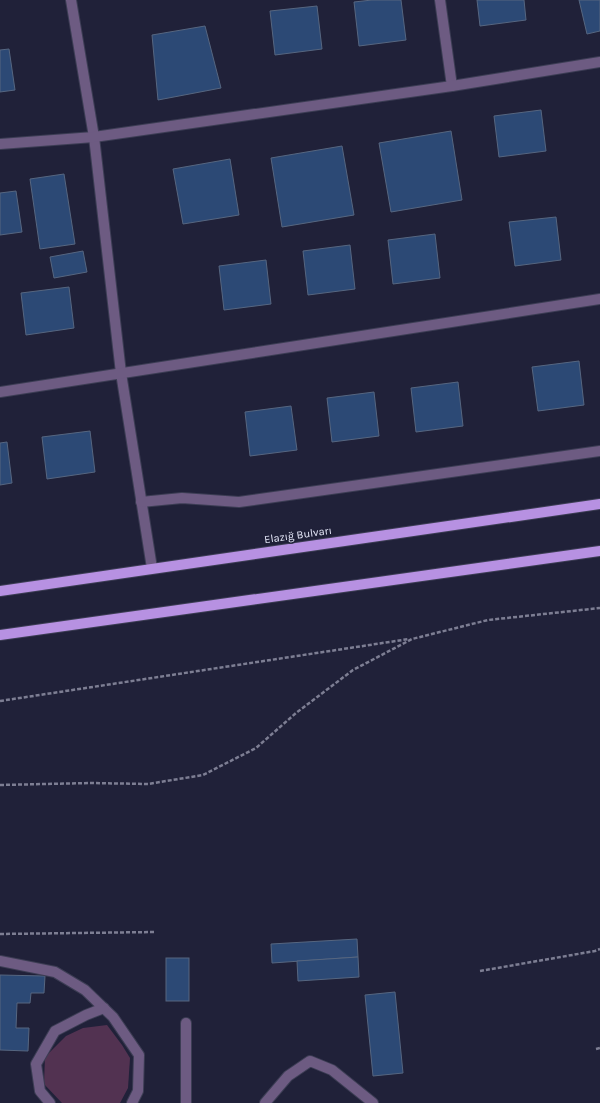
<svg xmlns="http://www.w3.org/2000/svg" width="600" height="1103" viewBox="0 0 600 1103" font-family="Karla,sans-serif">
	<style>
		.green { fill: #523251 }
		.building { fill: #2c4975; stroke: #566680 }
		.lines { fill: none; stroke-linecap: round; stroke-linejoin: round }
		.lane-casing { stroke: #3c3d54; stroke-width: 12 }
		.primary-casing { stroke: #3c3d54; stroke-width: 12 }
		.path { stroke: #7d7e93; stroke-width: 2.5; stroke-dasharray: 4 2; stroke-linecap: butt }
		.lane { stroke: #6d5b82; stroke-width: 10 }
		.primary { stroke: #b791e2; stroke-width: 10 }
		.labels { text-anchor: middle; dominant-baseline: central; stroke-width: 3; stroke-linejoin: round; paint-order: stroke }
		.street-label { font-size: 11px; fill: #e9ebfc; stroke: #202139 }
	</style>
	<rect width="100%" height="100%" fill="#202139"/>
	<!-- green -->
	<path class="green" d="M 107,1025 L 122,1045 L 130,1058 L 128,1088 L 120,1103 L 62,1103 L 44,1084 L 45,1057 L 66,1036 L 83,1028 Z"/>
	<!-- building -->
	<g class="building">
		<path d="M 372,0 L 401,0 L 406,40 L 359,46 L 354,2 Z"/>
		<path d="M 477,0 L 524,0 L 526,20 L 480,26 Z"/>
		<path d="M 579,0 L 600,0 L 600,31 L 587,34 Z"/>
		<path d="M 317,6 L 322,49 L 275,55 L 270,11 Z"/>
		<path d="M 205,26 L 221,88 L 158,100 L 152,35 Z"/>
		<path d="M 9,49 L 15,90 L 0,92 L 0,50 Z"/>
		<path d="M 541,110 L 546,151 L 499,157 L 494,116 Z"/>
		<path d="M 451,131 L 462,200 L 391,212 L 379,143 Z"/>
		<path d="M 342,146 L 354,215 L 282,227 L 271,158 Z"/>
		<path d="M 230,159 L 239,215 L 183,224 L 173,169 Z"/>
		<path d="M 64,174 L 75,244 L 40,249 L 30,179 Z"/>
		<path d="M 16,191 L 22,232 L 0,235 L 0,193 Z"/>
		<path d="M 556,217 L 561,260 L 515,266 L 509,222 Z"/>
		<path d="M 435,234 L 440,278 L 393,284 L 388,240 Z"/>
		<path d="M 350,245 L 355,289 L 308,295 L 303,251 Z"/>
		<path d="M 83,251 L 87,272 L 54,278 L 50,257 Z"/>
		<path d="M 266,260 L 271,304 L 224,310 L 219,266 Z"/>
		<path d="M 69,287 L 74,328 L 26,335 L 21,293 Z"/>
		<path d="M 579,361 L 584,405 L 538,411 L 532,367 Z"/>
		<path d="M 458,382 L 463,426 L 416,432 L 411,388 Z"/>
		<path d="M 374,392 L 379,436 L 332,442 L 327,398 Z"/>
		<path d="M 291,406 L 297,450 L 250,456 L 245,412 Z"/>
		<path d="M 90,431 L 95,472 L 47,479 L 42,437 Z"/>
		<path d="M 7,442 L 12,483 L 0,485 L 0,443 Z"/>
		<path d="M 357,939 L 358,957 L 272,963 L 271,944 Z"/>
		<path d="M 358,957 L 359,977 L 298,981 L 297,961 Z"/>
		<rect x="166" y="958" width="23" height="43"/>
		<path d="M 0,975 L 45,976 L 44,993 L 31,993 L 30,1003 L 17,1003 L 16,1028 L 29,1028 L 28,1051 L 0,1050 Z"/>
		<path d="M 395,992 L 403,1073 L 373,1076 L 365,995 Z"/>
	</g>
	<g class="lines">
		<!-- lane casing -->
		<g class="lane-casing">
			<g id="lane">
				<path d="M 71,0 L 94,137 L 121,373 L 152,568"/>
				<path d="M 440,0 L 452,86"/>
				<path d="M 0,144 L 94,137 L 452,86 L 600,62"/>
				<path d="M 0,392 L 600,299"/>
				<path d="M 141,502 L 182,498 L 239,502 L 600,451"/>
				<path d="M 0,961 L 55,972 L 85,990 L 113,1017 L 139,1055 L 138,1091 L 132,1103"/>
				<path d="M 186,1023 L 186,1103"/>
				<path d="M 50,1103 L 40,1091 L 36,1064 L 55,1031 L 86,1015 L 104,1008"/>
				<path d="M 265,1103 L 288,1076 L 310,1061 L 332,1070 L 373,1103"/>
			</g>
		</g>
		<!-- primary casing -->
		<g class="primary-casing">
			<g id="primary">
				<path d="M 0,591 L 600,504"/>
				<path d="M 0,635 L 600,551"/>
			</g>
		</g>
		<!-- path -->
		<g class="path">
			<path d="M 0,701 L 409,639"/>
			<path d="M 0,785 L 90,783 L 148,784 L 203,775 L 256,748 L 296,713 L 353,670 L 412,639 L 488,620 L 600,608"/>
			<path d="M 0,934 L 155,932"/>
			<path d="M 480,971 L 595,951 L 600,949"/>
			<path d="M 596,1049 L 600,1048"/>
		</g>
		<!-- lane -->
		<use href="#lane" class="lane"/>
		<!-- primary -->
		<use href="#primary" class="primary"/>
	</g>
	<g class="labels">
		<!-- street labels -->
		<g class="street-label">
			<text transform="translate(298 535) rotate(-8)">Elazığ Bulvarı</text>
		</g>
	</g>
</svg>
